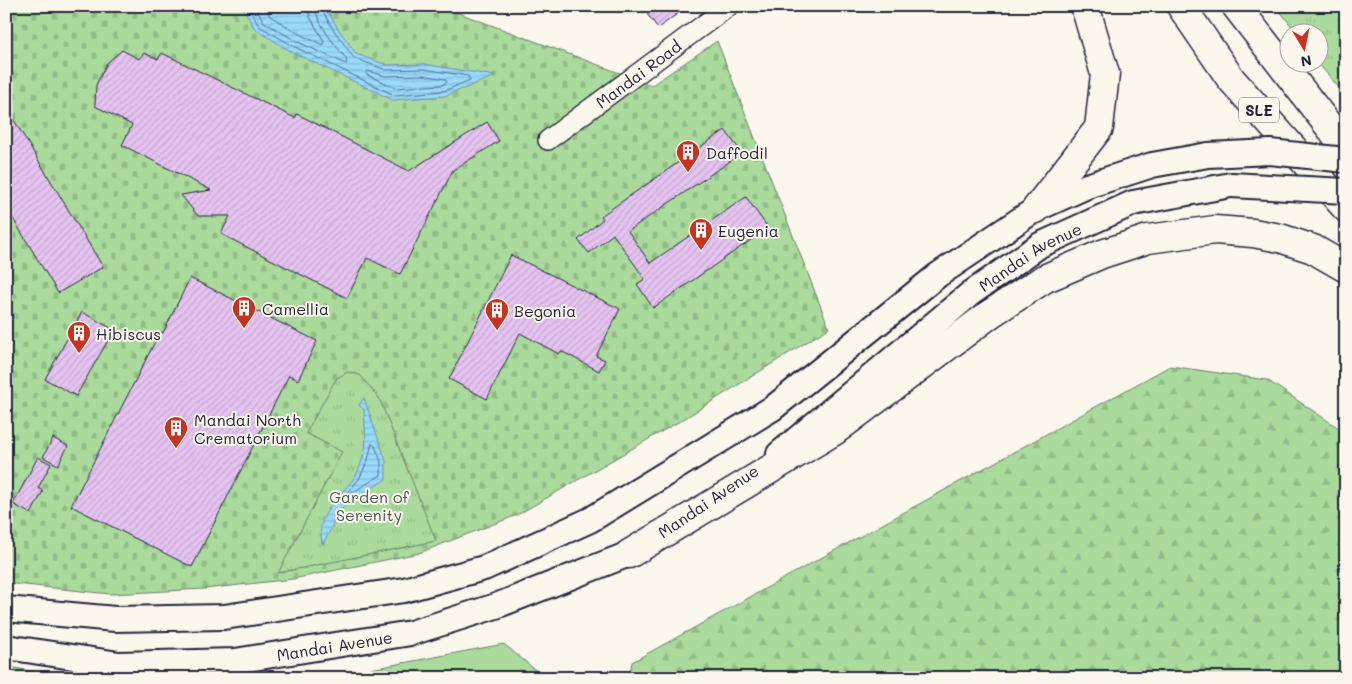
<svg xmlns="http://www.w3.org/2000/svg" width="1352" height="684" viewBox="0 0 1352 684" font-family="Mali,sans-serif">
	<style>
		.grass { fill: #aadb9c; stroke: #667e6c }
		.forest { fill: url(#forest-firs); stroke: #667e6c }
		.cemetery { fill: url(#cemetery-stones); stroke: #667e6c }
		.park { fill: url(#park-tufts); stroke: #667e6c }
		.water { fill: url(#water-rules); stroke: #6a90af }
		.lines { fill: none; stroke-linecap: round; stroke-linejoin: round }
		.shore { stroke: #526c88; stroke-width: 1 }
		.building { fill: url(#building-hatch); stroke: #22223b }
		.minor-casing { stroke: #22223b; stroke-width: 22 }
		.major-casing { stroke: #22223b; stroke-width: 28 }
		.highway-casing { stroke: #22223b; stroke-width: 31 }
		.minor { stroke: #fbf7ec; stroke-width: 19 }
		.major { stroke: #fbf7ec; stroke-width: 24 }
		.highway { stroke: #fbf7ec; stroke-width: 28 }
		.major-bridge-casing { stroke: #22223b; stroke-width: 28; stroke-linecap: butt }
		.major-bridge { stroke: #fbf7ec; stroke-width: 24 }
		.labels { text-anchor: middle; dominant-baseline: central; stroke-width: 4; stroke-linejoin: round; paint-order: stroke }
		.shield { fill: #fbf7ec; stroke: #636270; stroke-width: 1 }
		.shield-label { font-size: 15px; font-weight: bold; fill: #22223b }
		.street-label { font-size: 16px; fill: #22223b; stroke: #fbf7ec }
		.poi-label { font-size: 16px; fill: #22223b; stroke: #fbf7ec; text-anchor: start }
		.park-label { font-size: 16px; fill: #4b5a58; stroke: #fbf7ec }
	</style>
	<defs>
		<pattern id="forest-firs" width="22" height="20" patternUnits="userSpaceOnUse" patternTransform="scale(1.25)"><rect width="22" height="20" fill="#aadb9c"/><path d="M5 1l3.5 6h-7zM16 11l3.5 6h-7z" fill="#92bc87"/></pattern>
		<pattern id="cemetery-stones" width="16" height="16" patternUnits="userSpaceOnUse" patternTransform="scale(1.25)"><rect width="16" height="16" fill="#aadb9c"/><path d="M2 7V4a2 2 0 0 1 4 0v3zM10 15v-3a2 2 0 0 1 4 0v3z" fill="#92bc87"/></pattern>
		<pattern id="park-tufts" width="24" height="20" patternUnits="userSpaceOnUse" patternTransform="scale(1.25)"><rect width="24" height="20" fill="#aadb9c"/><path d="M3 7l-1-3M5 7V3M7 7l1-3M15 17l-1-3M17 17v-4M19 17l1-3" fill="none" stroke="#92bc87"/></pattern>
		<pattern id="water-rules" width="6" height="5" patternUnits="userSpaceOnUse" patternTransform="scale(1.25)"><rect width="6" height="5" fill="#9adafc"/><path d="M0 2.5h6" fill="none" stroke="#84bbd9"/></pattern>
		<pattern id="building-hatch" width="6" height="6" patternUnits="userSpaceOnUse" patternTransform="scale(1.25)"><rect width="6" height="6" fill="#e6c4f1"/><path d="M-1 1l2-2M0 6l6-6M5 7l2-2" fill="none" stroke="#c5a8d0"/></pattern>
	</defs>
	<rect width="100%" height="100%" fill="#fbf7ec"/>
	<filter id="ink" filterUnits="userSpaceOnUse"><feTurbulence type="fractalNoise" baseFrequency=".02" numOctaves="2"/><feDisplacementMap in="SourceGraphic" scale="10" xChannelSelector="R" yChannelSelector="G"/><feConvolveMatrix kernelMatrix="1 2 1 2 8 2 1 2 1" color-interpolation-filters="sRGB"/></filter>
	<g filter="url(#ink)">
		<!-- grass -->
		<g class="grass">
			<path d="M 504,644 L 545,678 L 323,678 Z"/>
			<path d="M 6,666 L 63,678 L 6,678 Z"/>
		</g>
		<!-- forest -->
		<path class="forest" d="M 1170,366 L 1267,380 L 1346,433 L 1346,678 L 629,678 L 632,662 Z"/>
		<!-- cemetery -->
		<path class="cemetery" d="M 6,6 L 440,6 L 652,85 L 717,41 L 829,328 L 687,417 L 517,515 L 419,553 L 293,579 L 204,589 L 110,594 L 6,583 Z"/>
		<!-- park -->
		<g class="park">
			<path d="M 1276,6 L 1346,6 L 1346,96 L 1318,63 L 1320,62 L 1320,32 L 1296,32 Z"/>
			<path d="M 347,372 L 360,375 L 379,398 L 436,541 L 278,573 L 342,452 L 306,433 L 336,379 Z"/>
		</g>
		<!-- water -->
		<g class="water">
			<path d="M 242,6 L 325,6 L 337,27 L 356,54 L 387,65 L 424,64 L 495,76 L 445,96 L 393,100 L 292,52 L 255,29 Z"/>
			<path d="M 364,398 L 386,461 L 386,479 L 335,513 L 332,527 L 323,544 C 312,517 340,497 354,478 C 358,473 360,466 362,460 C 369,445 364,426 364,410 L 359,405 Z"/>
		</g>
		<g class="lines">
			<!-- shore -->
			<g class="shore">
				<path d="M 248,6 L 259,26 L 295,47 L 394,95 L 444,91 L 470,80 L 468,76 L 424,69 L 386,70 L 354,58 L 333,29 L 322,10 L 321,6"/>
				<path d="M 255,6 L 264,22 L 298,42 L 346,64 L 347,60 C 337,47 316,23 315,6"/>
				<path d="M 264,6 L 270,16 L 301,35 L 323,45 L 324,41 L 310,17 L 307,6"/>
				<path d="M 368,71 L 385,76 L 423,75 L 445,79 L 447,82 L 442,85 L 396,88 L 367,75 L 366,73 Z"/>
				<path d="M 372,444 L 375,446 L 381,462 L 381,475 L 350,494 L 349,491 L 359,479 L 368,460 Z"/>
			</g>
		</g>
		<!-- building -->
		<g class="building">
			<path d="M 657,6 L 688,6 L 658,28 L 647,14 Z"/>
			<path d="M 122,50 L 139,59 L 144,53 L 158,59 L 162,53 L 295,118 L 297,114 L 409,171 L 487,122 L 499,141 L 453,170 L 400,274 L 367,258 L 347,298 L 221,234 L 230,216 L 198,216 L 181,195 L 211,190 L 122,145 L 132,125 L 95,106 L 96,85 L 107,63 Z"/>
			<path d="M 6,107 L 103,267 L 58,293 L 6,207 Z"/>
			<path d="M 725,130 L 742,153 L 628,231 L 650,263 L 746,197 L 768,228 L 653,308 L 637,284 L 645,279 L 613,234 L 589,253 L 578,240 L 603,219 L 601,216 Z"/>
			<path d="M 511,255 L 620,309 L 596,356 L 605,360 L 599,371 L 561,351 L 559,354 L 520,333 L 487,399 L 449,379 Z"/>
			<path d="M 190,278 L 317,341 L 298,380 L 289,375 L 192,567 L 71,506 L 160,332 L 163,333 Z"/>
			<path d="M 82,312 L 114,330 L 76,396 L 45,379 Z"/>
			<path d="M 53,438 L 68,446 L 58,465 L 43,457 Z"/>
			<path d="M 38,457 L 51,464 L 38,488 L 43,491 L 31,514 L 13,504 Z"/>
		</g>
		<g class="lines">
			<!-- minor casing -->
			<g class="minor-casing">
				<g id="minor">
					<path id="s1" d="M 548,140 L 729,6"/>
				</g>
			</g>
			<!-- major casing -->
			<g class="major-casing">
				<g id="major">
					<path id="s2" d="M 779,454 L 970,294 L 1040,245 L 1133,203 L 1231,185"/>
					<path d="M 6,609 L 115,619 L 224,617 L 404,590 L 484,568 L 590,520 L 773,408 L 938,275 L 1036,209 L 1087,186 L 1152,165 L 1208,155"/>
					<path id="s3" d="M 6,647 L 119,664 L 235,661 L 411,633 L 496,606 L 629,554 L 645,543"/>
				</g>
			</g>
			<!-- highway casing -->
			<g class="highway-casing">
				<g id="highway">
					<path d="M 1181,6 L 1231,79 L 1346,208"/>
					<path d="M 1236,6 L 1346,148"/>
					<path d="M 1036,209 L 1099,128 L 1105,74 L 1085,6"/>
					<path d="M 629,554 L 834,431 L 990,314 L 1044,279 L 1102,254 L 1148,239 L 1215,230 L 1253,233 L 1280,238 L 1313,249 L 1346,268"/>
				</g>
			</g>
			<!-- minor -->
			<use href="#minor" class="minor"/>
			<!-- major -->
			<use href="#major" class="major"/>
			<!-- highway -->
			<use href="#highway" class="highway"/>
			<!-- major-bridge casing -->
			<g class="major-bridge-casing">
				<g id="major-bridge">
					<path d="M 1208,155 L 1270,152 L 1346,160"/>
					<path d="M 1231,185 L 1346,191"/>
				</g>
			</g>
			<!-- major-bridge -->
			<use href="#major-bridge" class="major-bridge"/>
		</g>
	</g>
	<!-- icons -->
	<defs>
		<g id="building-pin" transform="scale(1.25)"><path d="M0 17L-7.5 6A9.5 9.5 0 1 1 7.5 6Z" fill="#c8321e" stroke="#fbf7ec"/><path d="M-4-6H4V6H1V3H-1V6H-4ZM-2.5-4.3h1.7v1.8h-1.7ZM.8-4.3h1.7v1.8H.8ZM-2.5-1h1.7V.8h-1.7ZM.8-1h1.7V.8H.8Z" fill="#fff"/></g>
	</defs>
	<g fill-rule="evenodd">
		<use href="#building-pin" x="688" y="152"/>
		<use href="#building-pin" x="701" y="230"/>
		<use href="#building-pin" x="244" y="308"/>
		<use href="#building-pin" x="497" y="310"/>
		<use href="#building-pin" x="79" y="333"/>
		<use href="#building-pin" x="176" y="428"/>
	</g>
	<g class="labels">
		<!-- shield labels -->
		<rect class="shield" x="1239" y="97.5" width="40" height="25" rx="4"/>
		<g class="shield-label">
			<text x="1259" y="110">SLE</text>
		</g>
		<!-- street labels -->
		<g class="street-label">
			<text stroke="none"><textPath href="#s1" startOffset="112">Mandai Road</textPath></text>
			<text stroke="none"><textPath href="#s2" startOffset="320">Mandai Avenue</textPath></text>
			<text transform="translate(708 501) rotate(-34)">Mandai Avenue</text>
			<text stroke="none"><textPath href="#s3" startOffset="331">Mandai Avenue</textPath></text>
		</g>
		<!-- poi labels -->
		<g class="poi-label">
			<text x="706" y="152">Daffodil</text>
			<text x="718" y="230">Eugenia</text>
			<text x="262" y="308">Camellia</text>
			<text x="514" y="310">Begonia</text>
			<text x="96" y="333">Hibiscus</text>
			<text x="194" y="419">Mandai North<tspan x="194" dy="18">Crematorium</tspan></text>
		</g>
		<!-- park labels -->
		<g class="park-label">
			<text x="369" y="496">Garden of<tspan x="369" dy="18">Serenity</tspan></text>
		</g>
	</g>
	<!-- margin -->
	<rect width="1352" height="684" fill="none" stroke="#fbf7ec" stroke-width="25"/>
	<rect x="12" y="12" width="1327" height="659" fill="none" stroke="#22223b" stroke-width="2" filter="url(#ink)"/>
	<!-- north arrow -->
	<g transform="translate(1304 48) rotate(170)"><circle r="24" fill="#fbf7ec" stroke="#a4a2a5"/>
	<path d="M0-4L9 19L0 12L-9 19Z" fill="#c8321e"/>
	<text y="-8" font-size="14" font-weight="bold" text-anchor="middle" fill="#22223b">N</text>
	</g>
</svg>
